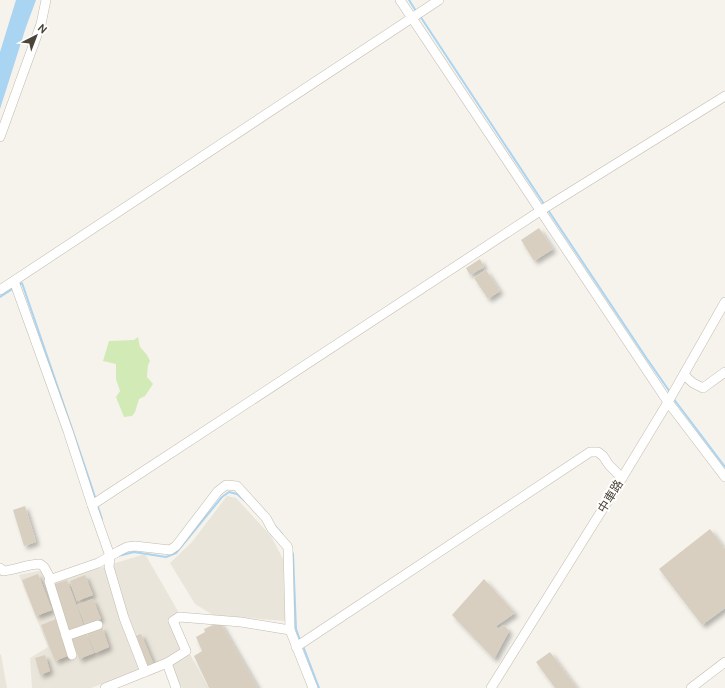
<svg xmlns="http://www.w3.org/2000/svg" width="725" height="688" viewBox="0 0 725 688" font-family="Cabin,'Noto Sans TC',sans-serif">
	<style>
		.residential { fill: #eae5da }
		.green { fill: #d2eab5 }
		.water { fill: #a9d4f2 }
		.lines { fill: none; stroke-linecap: round; stroke-linejoin: round }
		.stream { stroke: #a9d4f2; stroke-width: 2 }
		.building { fill: #d8cfc1; filter: url(#shadow) }
		.minor-casing { stroke: #c2bbae; stroke-width: 10 }
		.minor { stroke: #fff; stroke-width: 9 }
		.labels { text-anchor: middle; dominant-baseline: central; stroke-width: 4; stroke-linejoin: round; paint-order: stroke }
		.street-label { font-size: 12px; fill: #4b4439; stroke: #fff }
	</style>
	<defs>
		<filter id="shadow"><feDropShadow dx="3.5" dy="3.5" stdDeviation="2" flood-color="#0004"/></filter>
	</defs>
	<rect width="100%" height="100%" fill="#f6f3ec"/>
	<!-- residential -->
	<g class="residential">
		<path d="M 227,496 L 236,498 L 271,536 L 283,559 L 285,621 L 213,615 L 195,604 L 170,563 L 192,542 Z"/>
		<path d="M 145,554 L 179,613 L 174,624 L 208,688 L 182,688 L 167,661 L 160,662 L 91,688 L 32,688 L 30,658 L 48,647 L 19,575 L 43,570 L 48,584 Z"/>
		<path d="M 1,654 L 7,688 L 0,688 L 0,655 Z"/>
	</g>
	<!-- green -->
	<path class="green" d="M 138,337 L 140,347 L 147,355 L 150,361 L 148,365 L 147,377 L 153,384 L 145,396 L 139,399 L 135,412 L 132,416 L 124,417 L 116,397 L 120,391 L 116,379 L 116,364 L 103,361 L 109,341 L 134,340 Z"/>
	<!-- water -->
	<path class="water" d="M 16,0 L 36,0 L 26,27 L 0,109 L 0,52 Z"/>
	<g class="lines">
		<!-- stream -->
		<g class="stream">
			<path d="M 409,0 L 416,11"/>
			<path d="M 420,16 L 544,204"/>
			<path d="M 548,210 L 647,359 L 670,392"/>
			<path d="M 18,286 L 22,283 L 81,455 L 96,500"/>
			<path d="M 0,297 L 14,288"/>
			<path d="M 673,398 L 725,467"/>
			<path d="M 97,504 L 102,519"/>
			<path d="M 273,524 L 282,534"/>
			<path d="M 292,552 L 293,554 L 296,629 L 300,640"/>
			<path d="M 118,556 L 134,552 L 166,557 L 176,553 L 222,497 L 229,492 L 237,494 L 245,501"/>
			<path d="M 303,646 L 319,688"/>
		</g>
	</g>
	<!-- building -->
	<g class="building">
		<path d="M 539,228 L 553,249 L 534,261 L 521,240 Z"/>
		<path d="M 480,259 L 484,267 L 470,275 L 466,268 Z"/>
		<path d="M 486,270 L 500,291 L 488,299 L 474,278 Z"/>
		<path d="M 25,506 L 36,542 L 24,546 L 13,510 Z"/>
		<path d="M 710,529 L 725,549 L 725,608 L 702,625 L 659,569 Z"/>
		<path d="M 38,574 L 52,610 L 36,616 L 22,580 Z"/>
		<path d="M 85,575 L 93,595 L 77,601 L 70,581 Z"/>
		<path d="M 484,579 L 515,613 L 496,626 L 498,629 L 504,625 L 509,631 L 494,659 L 452,615 Z"/>
		<path d="M 67,580 L 84,626 L 68,631 L 52,585 Z"/>
		<path d="M 93,599 L 101,619 L 85,625 L 77,605 Z"/>
		<path d="M 56,619 L 70,655 L 55,661 L 41,625 Z"/>
		<path d="M 220,622 L 258,688 L 209,688 L 194,656 L 202,651 L 196,637 L 205,632 L 204,629 Z"/>
		<path d="M 102,627 L 109,647 L 95,653 L 87,633 Z"/>
		<path d="M 86,632 L 94,653 L 79,659 L 71,637 Z"/>
		<path d="M 141,634 L 154,665 L 146,669 L 133,637 Z"/>
		<path d="M 550,652 L 577,688 L 555,688 L 536,662 Z"/>
		<path d="M 45,655 L 50,671 L 40,675 L 35,658 Z"/>
	</g>
	<g class="lines">
		<!-- minor casing -->
		<g class="minor-casing">
			<g id="minor">
				<path d="M 400,0 L 668,402 L 725,477"/>
				<path d="M 0,137 L 41,24 L 46,0"/>
				<path d="M 14,281 L 68,431 L 92,505 L 110,556 L 109,567 L 124,618 L 145,672"/>
				<path d="M 0,290 L 439,0"/>
				<path d="M 684,375 L 693,383 L 703,388 L 725,372"/>
				<path d="M 92,505 L 540,211 L 725,96"/>
				<path d="M 0,568 L 3,571 C 16,570 27,564 40,564 L 44,567 L 50,578 L 52,579 L 98,563 L 119,551 L 127,547 L 135,546 L 170,550 L 176,546 L 218,491 L 226,485 L 237,486 L 266,518 L 272,529 L 287,546 L 288,548 L 290,630 L 313,688"/>
				<path d="M 50,578 L 49,581 L 72,655"/>
				<path d="M 66,636 L 98,625"/>
				<path d="M 296,647 L 590,452 L 598,452 L 603,456 L 609,465 L 622,478"/>
				<path d="M 167,663 L 176,688"/>
				<path d="M 105,688 L 167,663 L 186,651 L 173,621 L 179,617 L 241,622 L 290,630"/>
				<path d="M 491,688 L 622,478 L 668,402 L 725,302"/>
				<path d="M 691,688 L 725,662"/>
			</g>
		</g>
		<!-- minor -->
		<use href="#minor" class="minor"/>
	</g>
	<g class="labels">
		<!-- street labels -->
		<g class="street-label">
			<text transform="translate(610 496) rotate(-58)">中車路</text>
		</g>
	</g>
	<!-- north arrow -->
	<g transform="translate(36 36) rotate(42)" stroke="#ffffff" stroke-width="3" paint-order="stroke">
	<path d="M0-3L7 15L0 10L-7 15Z" fill="#4b4439"/>
	<text y="-6" font-size="11" font-weight="bold" text-anchor="middle" fill="#4b4439">N</text>
	</g>
</svg>
